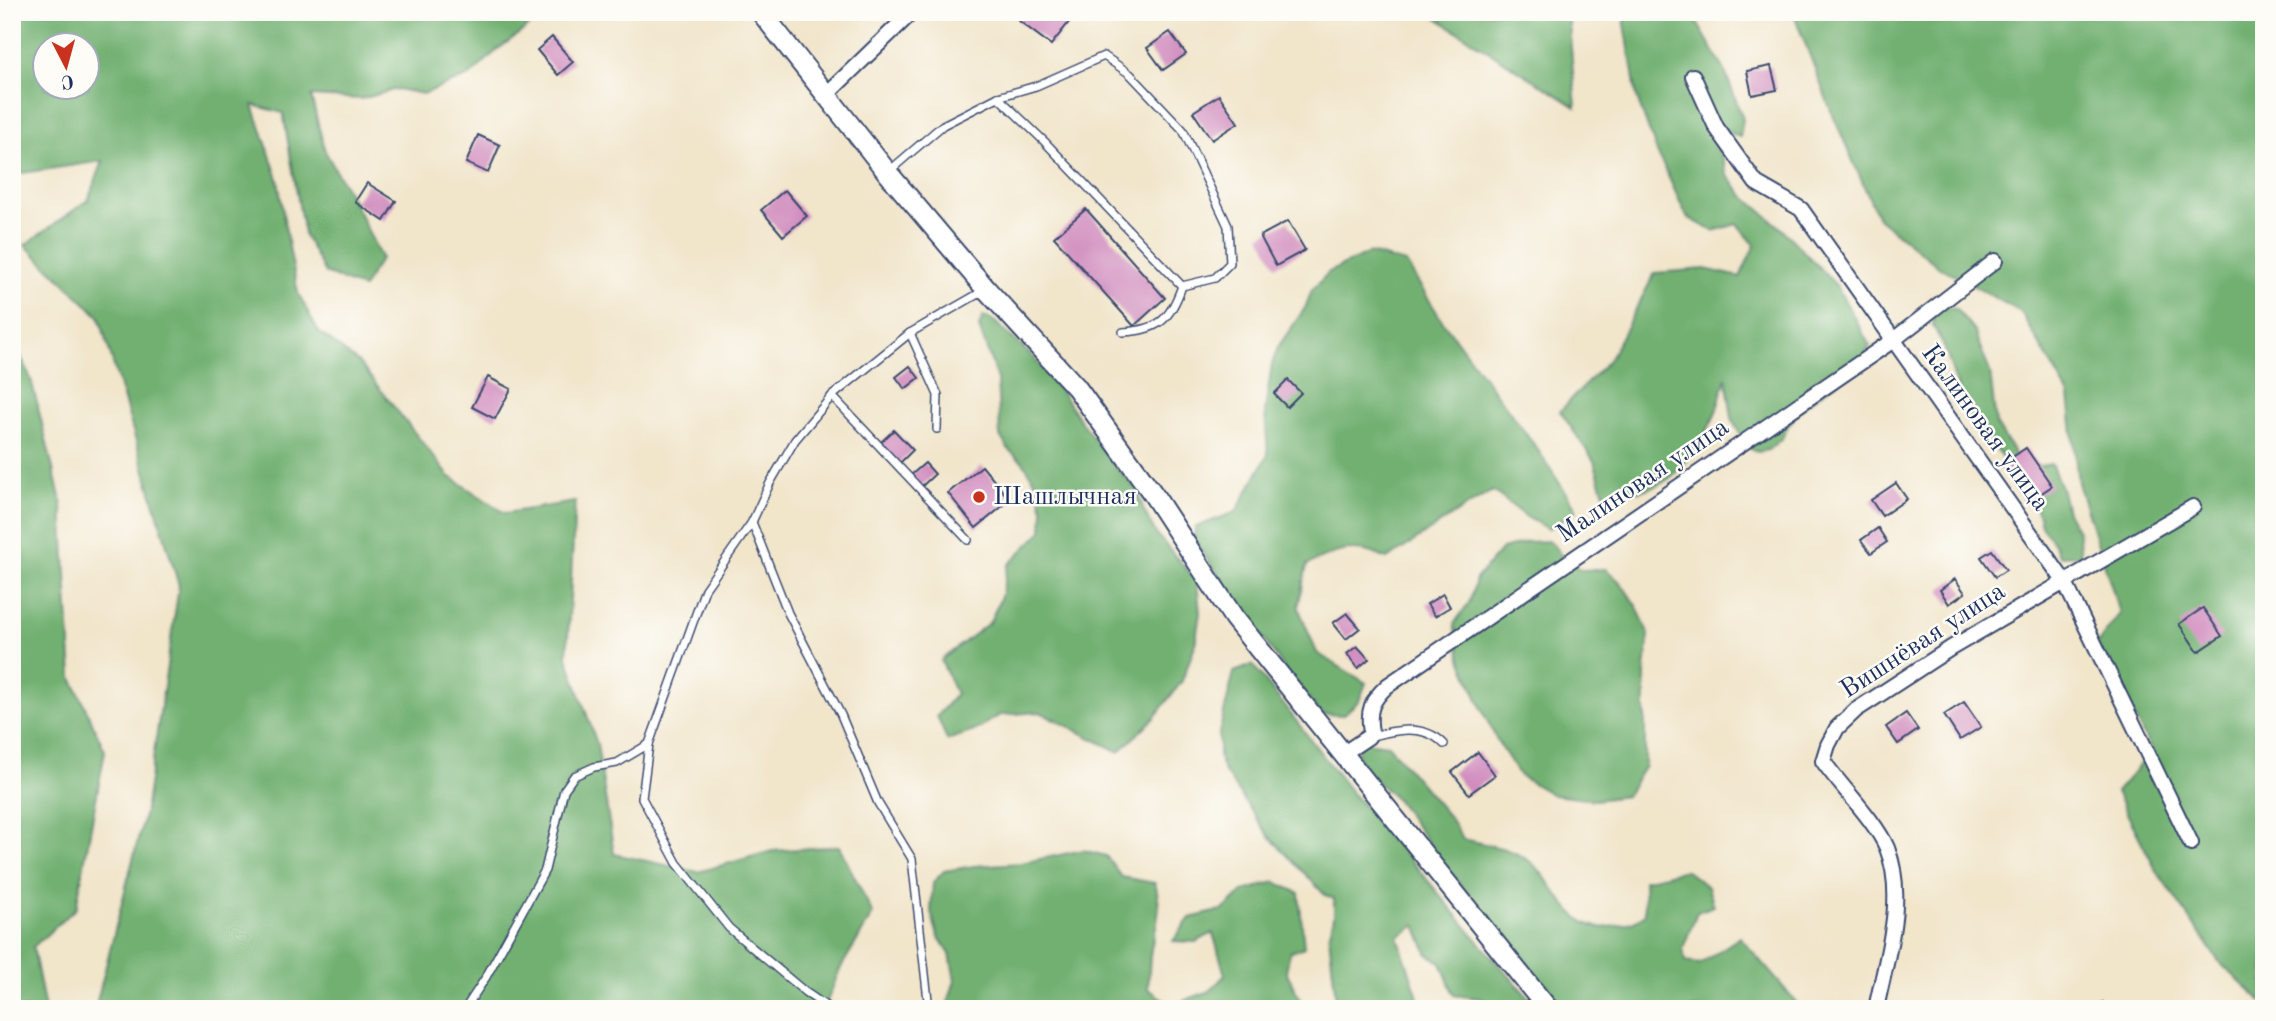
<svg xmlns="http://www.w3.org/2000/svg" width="2276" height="1021" viewBox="0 0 2276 1021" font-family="'Old Standard TT',serif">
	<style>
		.forest { fill: #71b071; stroke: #467068; stroke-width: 2; fill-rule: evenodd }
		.building { fill: #d08bbe }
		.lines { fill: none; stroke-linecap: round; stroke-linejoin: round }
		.service-casing { stroke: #3b4a6e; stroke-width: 10 }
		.minor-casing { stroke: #3b4a6e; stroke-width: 18 }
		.secondary-casing { stroke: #3b4a6e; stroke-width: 23 }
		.service { stroke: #fff; stroke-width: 7 }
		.minor { stroke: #fff; stroke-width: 14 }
		.secondary { stroke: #fff; stroke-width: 19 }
		.poi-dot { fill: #c8321e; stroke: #fdfcf7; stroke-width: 2.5 }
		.labels { text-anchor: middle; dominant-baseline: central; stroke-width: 5; stroke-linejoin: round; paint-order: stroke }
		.street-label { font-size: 26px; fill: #1b2f5e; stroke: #fdfcf7 }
		.poi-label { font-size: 26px; fill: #1b2f5e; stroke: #fdfcf7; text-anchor: start }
	</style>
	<rect width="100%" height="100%" fill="#fdfcf7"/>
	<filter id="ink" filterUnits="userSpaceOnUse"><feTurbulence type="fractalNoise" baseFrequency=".0143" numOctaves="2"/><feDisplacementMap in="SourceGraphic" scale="14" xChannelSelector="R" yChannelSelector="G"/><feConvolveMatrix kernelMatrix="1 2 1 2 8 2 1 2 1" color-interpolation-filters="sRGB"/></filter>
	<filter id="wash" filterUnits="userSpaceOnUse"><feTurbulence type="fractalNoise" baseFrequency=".00686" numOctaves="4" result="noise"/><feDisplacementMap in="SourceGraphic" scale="28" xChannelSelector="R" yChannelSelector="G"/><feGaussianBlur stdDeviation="1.57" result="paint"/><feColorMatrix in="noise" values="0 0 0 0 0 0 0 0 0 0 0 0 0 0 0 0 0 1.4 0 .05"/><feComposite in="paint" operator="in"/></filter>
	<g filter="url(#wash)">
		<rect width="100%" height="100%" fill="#f1e5ca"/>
		<!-- forest -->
		<g class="forest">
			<path d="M 12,12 L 548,12 L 497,50 L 470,76 L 423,94 L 397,89 L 361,99 L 311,96 L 325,151 L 359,212 L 381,258 L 363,288 L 325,273 L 304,234 L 283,113 L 253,105 L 278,179 L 285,226 L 298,293 L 318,331 L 360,364 L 449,476 L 505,513 L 575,502 L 567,657 L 597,744 L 614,854 L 698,872 L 772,851 L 839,846 L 873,914 L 840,969 L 824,1009 L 95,1009 L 145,812 L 179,586 L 99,316 L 25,245 L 88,200 L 103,161 L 16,174 L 12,170 ZM 46,46 L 88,46 L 88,88 L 46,88 Z"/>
			<path d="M 1427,12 L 1568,12 L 1576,107 Z"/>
			<path d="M 1623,12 L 1703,12 L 1695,19 L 1724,69 L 1743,119 L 1740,137 L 1721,129 L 1719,145 L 1727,175 L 1744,196 L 1781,228 L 1836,285 L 1870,346 L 1859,365 L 1802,408 L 1788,426 L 1782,438 L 1768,450 L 1757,452 L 1745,445 L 1732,418 L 1726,377 C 1722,391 1719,406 1713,419 C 1705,437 1683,469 1667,480 C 1653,490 1620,496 1604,494 L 1594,461 L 1560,411 L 1609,360 L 1655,273 L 1705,269 L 1740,277 L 1755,245 L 1737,224 L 1713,231 L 1687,217 L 1657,152 L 1637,98 Z"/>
			<path d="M 1793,12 L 2264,12 L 2264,1003 L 2220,963 L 2156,870 L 2116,792 L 2152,751 L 2096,645 L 2120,613 L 2078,483 L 2069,395 L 2021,312 L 1939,267 L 1878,218 L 1832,113 Z"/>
			<path d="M 1369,253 L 1406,263 L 1443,322 L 1538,450 L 1577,510 L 1548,529 L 1528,518 L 1493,491 C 1456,510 1423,537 1387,559 C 1355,543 1338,550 1307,565 L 1298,607 L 1317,653 L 1366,683 L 1359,701 L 1343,715 L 1321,714 L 1293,681 L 1193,539 L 1196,527 L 1236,512 L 1268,455 L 1265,410 L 1272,364 L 1278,347 L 1305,308 L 1312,290 L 1329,272 Z"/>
			<path d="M 1935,306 L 1956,309 L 1973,329 L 1990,372 L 1996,424 L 2019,461 L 2040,466 L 2051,464 L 2061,487 L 2067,512 L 2078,531 L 2081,555 L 2059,556 L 2055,545 L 2041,526 L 2039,516 L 2029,495 L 1988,439 L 1966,414 L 1945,349 L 1933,325 Z"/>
			<path d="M 983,316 L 994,321 L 1032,356 L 1064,396 L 1081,422 L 1118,469 L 1137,489 L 1144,511 L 1156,534 L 1197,581 L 1200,613 L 1195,645 L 1182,681 L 1154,718 L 1119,752 L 1040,712 L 1000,715 L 974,731 L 947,740 L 937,716 L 956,694 L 941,660 L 990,622 L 1001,597 L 1008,565 L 1042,531 L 1043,509 L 1036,483 L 1023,462 L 1009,450 L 1000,436 L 997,378 L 979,327 Z"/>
			<path d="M 12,337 L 31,379 L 62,505 L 72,678 L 105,751 L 76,908 L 33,947 L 45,1009 L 12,1009 L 12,766 L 17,719 L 12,640 Z"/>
			<path d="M 1550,541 L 1562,556 L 1581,570 L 1606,569 L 1621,583 L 1637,607 L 1649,635 L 1645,669 L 1645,766 L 1626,796 L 1595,800 L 1553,795 L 1520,776 L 1498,742 L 1484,714 L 1461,659 L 1454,624 L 1470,601 L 1476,579 L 1502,549 L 1527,542 Z"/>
			<path d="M 1253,665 L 1351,792 L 1384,828 L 1484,948 L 1539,1009 L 1492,1009 L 1484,999 L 1454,995 L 1441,963 L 1427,953 L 1416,925 L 1398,937 L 1417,994 L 1419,1009 L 1337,1009 L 1329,936 L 1334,917 L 1334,899 L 1325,895 L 1269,836 L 1224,771 L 1219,757 L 1219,733 L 1234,672 Z"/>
			<path d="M 1359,741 L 1388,745 L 1450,818 L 1463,839 C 1485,845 1505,846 1525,858 C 1555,876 1569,938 1615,926 C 1627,924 1636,922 1645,914 L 1644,880 L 1685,870 L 1708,887 L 1714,906 L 1697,912 L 1683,948 L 1685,962 L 1700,964 L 1740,937 L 1801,1008 L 1827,1009 L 1575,1009 L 1568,1007 L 1547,990 L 1522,963 L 1442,862 L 1397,800 L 1366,772 L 1357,755 Z"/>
			<path d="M 1083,850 L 1106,856 L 1122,877 L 1155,883 C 1163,911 1156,923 1151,949 C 1149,962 1149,976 1148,989 L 1172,1005 L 1210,991 L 1225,975 L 1213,933 L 1196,942 L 1173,941 L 1190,918 L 1223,910 L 1244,891 L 1275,882 L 1299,893 L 1304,947 L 1290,952 L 1286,971 L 1305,1009 L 946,1009 L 955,980 L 950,954 L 938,936 L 931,912 L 933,883 L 944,871 L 974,866 L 1021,863 Z"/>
		</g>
		<g id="blocks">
			<!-- building -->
			<g class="building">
				<path d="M 1025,12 L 1077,12 L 1051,45 L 1018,20 Z"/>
				<path d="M 1170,32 L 1186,54 L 1163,70 L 1147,48 Z"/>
				<path d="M 552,37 L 573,62 L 558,75 L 537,50 Z"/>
				<path d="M 1771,66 L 1777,90 L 1752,95 L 1747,71 Z"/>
				<path d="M 1219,95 L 1238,123 L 1212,140 L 1193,112 Z"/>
				<path d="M 478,135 L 500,145 L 488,173 L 466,163 Z"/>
				<path d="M 367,183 L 396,201 L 384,221 L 355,202 Z"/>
				<path d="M 785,190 L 807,216 L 783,236 L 761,210 Z"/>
				<path d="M 1086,209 L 1165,298 L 1134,326 L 1054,237 Z"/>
				<path d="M 1288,221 L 1305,250 L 1276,266 L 1260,236 Z"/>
				<path d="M 910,366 L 919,378 L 905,389 L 896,377 Z"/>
				<path d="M 488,377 L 511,389 L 495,419 L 472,407 Z"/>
				<path d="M 1288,380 L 1301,393 L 1287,407 L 1274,394 Z"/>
				<path d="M 894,430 L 913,450 L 898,465 L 879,444 Z"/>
				<path d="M 2026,448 L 2052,486 L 2028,502 L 2002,464 Z"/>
				<path d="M 925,463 L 935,474 L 921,487 L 911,475 Z"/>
				<path d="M 982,466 L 1010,500 L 976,528 L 948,493 Z"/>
				<path d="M 1896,483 L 1907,499 L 1882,516 L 1871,500 Z"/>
				<path d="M 1878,528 L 1887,542 L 1871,553 L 1861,540 Z"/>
				<path d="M 1992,550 L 2006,570 L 1995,577 L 1981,557 Z"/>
				<path d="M 1955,579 L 1965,593 L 1949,604 L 1940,590 Z"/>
				<path d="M 1443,594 L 1450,607 L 1435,616 L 1427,604 Z"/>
				<path d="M 2203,608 L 2222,636 L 2198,652 L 2179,624 Z"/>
				<path d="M 1347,613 L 1360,628 L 1346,639 L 1333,623 Z"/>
				<path d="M 1357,646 L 1369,659 L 1358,668 L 1347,654 Z"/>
				<path d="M 1964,702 L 1981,727 L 1960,740 L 1944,715 Z"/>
				<path d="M 1906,713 L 1918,730 L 1898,744 L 1886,727 Z"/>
				<path d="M 1478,752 L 1495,775 L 1469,794 L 1452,772 Z"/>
				<path d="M 2103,1002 L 2108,1009 L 2092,1009 Z"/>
			</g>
		</g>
	</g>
	<g filter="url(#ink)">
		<use href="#blocks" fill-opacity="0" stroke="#3b4a6e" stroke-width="2"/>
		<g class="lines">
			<!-- service casing -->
			<g class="service-casing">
				<g id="service">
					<path d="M 998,97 L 1044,141 L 1182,286"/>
					<path d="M 888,172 L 943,125 L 998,97 L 1036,86 L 1104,56 L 1130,74 L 1183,130 L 1228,226 L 1230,263 L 1215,278 L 1182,286 C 1170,320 1159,330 1123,332"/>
					<path d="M 910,333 L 938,395 L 937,429"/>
					<path d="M 832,396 L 968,540"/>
					<path d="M 752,522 L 788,613 L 841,715 L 878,803 L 912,859 L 928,1000 L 923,1009"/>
					<path d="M 1368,737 C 1394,730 1424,723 1444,744"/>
					<path d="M 465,1009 L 486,977 L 545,870 L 564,790 L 574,776 L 594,767 L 617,763 L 649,744"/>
					<path d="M 830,1009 L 805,992 L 729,928 L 677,863 L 642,798 L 649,744 L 705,589 L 752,522 L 770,483 L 795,440 L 832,396 L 910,333 L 985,290"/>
				</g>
			</g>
			<!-- minor casing -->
			<g class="minor-casing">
				<g id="minor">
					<path d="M 1693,76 L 1716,127 L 1756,183 L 1801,209 L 2064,581 L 2191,843"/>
					<path d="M 827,94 L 912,12"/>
					<path d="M 1344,753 L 1368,737 L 1371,732 C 1367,710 1372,700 1387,686 L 1892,341 L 1995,261"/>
					<path d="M 1876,1009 C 1886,958 1907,899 1887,848 C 1875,820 1841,787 1823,761 L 1828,745 L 1837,728 L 1856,710 L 1951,648 L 2193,507"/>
				</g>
			</g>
			<!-- secondary casing -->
			<g class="secondary-casing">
				<path id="secondary" d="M 761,12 L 887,172 L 986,289 L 1076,387 L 1153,494 L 1234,618 L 1548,1009"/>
			</g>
			<!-- service -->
			<use href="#service" class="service"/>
			<!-- minor -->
			<use href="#minor" class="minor"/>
			<!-- secondary -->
			<use href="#secondary" class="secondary"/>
		</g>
	</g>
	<!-- markers -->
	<circle class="poi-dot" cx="979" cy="497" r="7"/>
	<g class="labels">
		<!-- street labels -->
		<g class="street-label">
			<text transform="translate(1985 428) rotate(54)">Калиновая улица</text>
			<text transform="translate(1643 481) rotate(-34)">Малиновая улица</text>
			<text transform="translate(1923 641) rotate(-33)">Вишнёвая улица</text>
		</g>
		<!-- poi labels -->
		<g class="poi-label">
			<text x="993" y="497">Шашлычная</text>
		</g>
	</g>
	<!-- margin -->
	<rect width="2276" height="1021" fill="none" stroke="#fdfcf7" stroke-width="42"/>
	<!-- north arrow -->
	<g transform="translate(66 66) rotate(174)"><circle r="33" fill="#fdfcf7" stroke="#a3aaba" stroke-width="2"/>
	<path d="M0-5L12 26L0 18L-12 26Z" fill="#c8321e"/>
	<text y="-10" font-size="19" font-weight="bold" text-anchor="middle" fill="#1b2f5e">С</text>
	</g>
</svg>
